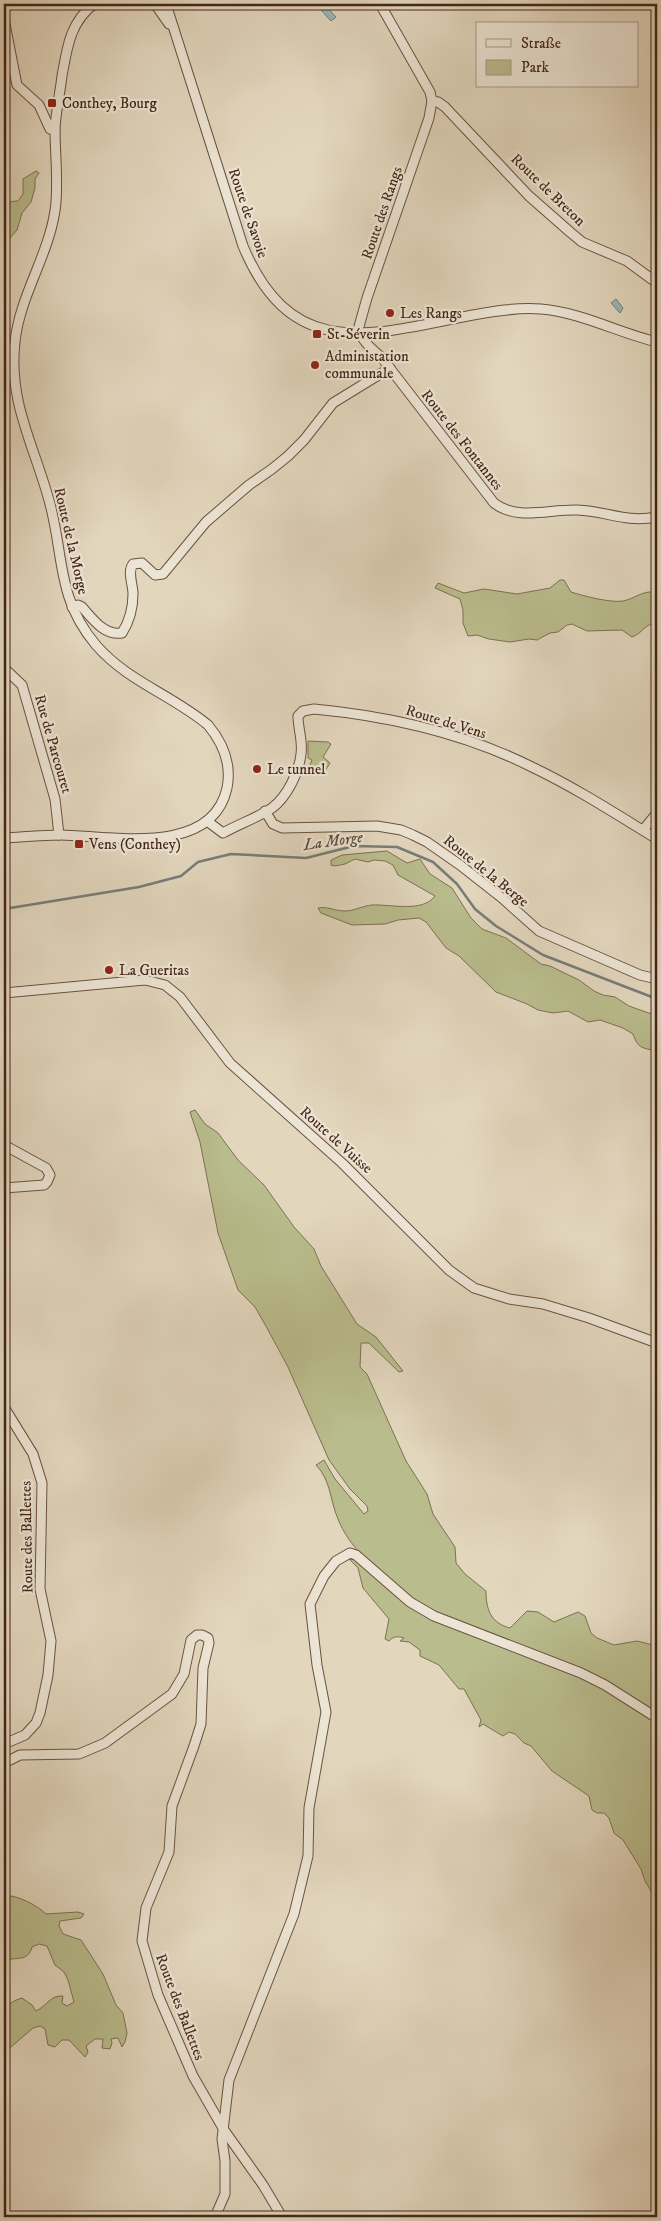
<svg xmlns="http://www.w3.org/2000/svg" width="661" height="2221" viewBox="0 0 661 2221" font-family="'IM FELL DW Pica',serif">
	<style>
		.green { fill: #b9bc8d; stroke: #7f7052 }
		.water { fill: #96b8b8; stroke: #767d78 }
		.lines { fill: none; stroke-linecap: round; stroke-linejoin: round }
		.stream { stroke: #767d78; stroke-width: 2.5 }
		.minor-casing { stroke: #6c5141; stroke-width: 11 }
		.minor { stroke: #ece4d4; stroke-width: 9 }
		.poi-dot { fill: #8f2418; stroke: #ece4d4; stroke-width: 2 }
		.labels { text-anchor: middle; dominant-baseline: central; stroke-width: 4.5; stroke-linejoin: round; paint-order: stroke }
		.poi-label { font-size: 15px; fill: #452518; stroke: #ece4d4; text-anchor: start }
		.street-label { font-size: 15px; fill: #452518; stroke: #ece4d4 }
		.water-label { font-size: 16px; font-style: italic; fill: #594a40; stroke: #ece4d4 }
	</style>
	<rect width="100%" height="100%" fill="#e2d6bd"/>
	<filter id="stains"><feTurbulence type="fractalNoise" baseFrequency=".004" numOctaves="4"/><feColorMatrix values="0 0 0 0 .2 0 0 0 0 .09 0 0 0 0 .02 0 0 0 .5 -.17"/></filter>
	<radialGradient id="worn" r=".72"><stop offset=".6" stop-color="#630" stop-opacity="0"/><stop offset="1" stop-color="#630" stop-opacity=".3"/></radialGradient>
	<!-- green -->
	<g class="green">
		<path d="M 36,171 L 39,173 L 35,179 L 35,188 L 31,202 L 22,213 L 17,230 L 4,245 L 4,202 L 18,201 L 23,194 L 23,179 Z"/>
		<path d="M 560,580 L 564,580 L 571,592 C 584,596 610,603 623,601 C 634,599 642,591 653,592 L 657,598 L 657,623 C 645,623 642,634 632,637 L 622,630 L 587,631 L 572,624 L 567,625 L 558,632 L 550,633 L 537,640 L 529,639 L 510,642 L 489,639 L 477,635 L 468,636 L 463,623 L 463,610 L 460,599 L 435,588 L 438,583 L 464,593 L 484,589 L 517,594 L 550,588 Z"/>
		<path d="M 308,741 L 328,742 L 331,744 L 323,757 L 330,763 L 325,771 L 308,770 L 312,760 L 308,758 Z"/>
		<path d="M 387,851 L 407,863 L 420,859 L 430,874 L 452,888 L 471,918 L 482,929 L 506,938 L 541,964 L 550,966 L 579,980 L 594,991 L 603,995 L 615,997 L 629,1006 L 657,1016 L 657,1051 C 643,1048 638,1049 633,1034 L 623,1028 L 600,1020 L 588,1022 L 568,1011 L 553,1013 L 538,1010 L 527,1004 L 496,992 L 459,956 L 446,948 L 426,922 L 419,918 L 398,920 L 385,924 L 352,925 L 321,913 L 318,908 C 327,906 335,911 345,911 C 354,911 362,906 372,905 C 389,904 423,913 435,896 L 398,875 L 393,865 L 385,861 L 374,860 L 368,862 L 355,859 L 345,864 L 335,866 L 331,865 L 331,860 L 342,855 Z"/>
		<path d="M 195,1110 L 205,1124 L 218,1133 L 238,1160 L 264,1185 L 294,1227 L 314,1249 L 321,1266 L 357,1324 L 376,1337 L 403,1371 L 399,1372 L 369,1343 L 361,1343 L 360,1367 L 367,1374 L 406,1461 L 427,1494 L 433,1514 L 455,1547 L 456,1563 L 465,1574 L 486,1591 C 486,1610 491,1623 510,1628 L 527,1611 L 538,1612 L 554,1622 L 578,1612 L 585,1616 L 591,1633 L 597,1638 L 614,1645 L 637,1641 L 657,1646 L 657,1932 L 652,1908 L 655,1900 L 651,1891 L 645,1881 L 641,1869 L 623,1840 L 614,1833 L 609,1818 L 604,1813 L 597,1813 L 592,1810 L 589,1796 L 552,1771 L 531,1746 L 524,1743 L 515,1734 L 509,1732 L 503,1736 L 483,1724 L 479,1727 L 481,1720 L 464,1689 L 459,1689 L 439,1665 L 420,1656 L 420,1650 L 409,1642 L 400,1641 L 404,1638 C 397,1636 394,1636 389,1641 L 385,1639 L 389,1619 L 363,1588 L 358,1568 L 349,1559 L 361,1560 L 362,1555 C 352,1545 343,1532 338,1519 C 330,1501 331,1480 316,1465 L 324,1460 L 335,1479 L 364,1514 L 368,1511 L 367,1506 L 350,1489 L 329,1460 L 288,1367 L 267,1328 L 255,1307 L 238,1290 L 218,1233 L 200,1142 L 190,1112 Z"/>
		<path d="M 4,1895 C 19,1896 35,1904 46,1914 L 78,1912 L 84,1914 L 81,1918 L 60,1921 L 59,1926 L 63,1934 L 81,1940 L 103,1974 L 116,2005 L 123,2013 L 127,2033 L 125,2042 L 122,2047 L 118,2038 L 111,2039 L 112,2043 L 110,2049 L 102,2048 L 103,2039 L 95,2039 L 86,2046 L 88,2052 L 85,2057 L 69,2040 L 62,2040 L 55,2047 L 48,2045 L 45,2029 L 40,2026 L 33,2028 L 4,2053 C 4,2042 2,2010 11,2003 C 13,2001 19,1999 22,1998 L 32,2005 L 36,2011 C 47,2006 50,1995 63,1996 L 62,2003 L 67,2006 L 74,2002 L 68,1980 L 64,1972 L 55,1965 L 47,1946 L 39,1944 L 32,1947 C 28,1963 15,1956 4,1961 Z"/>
	</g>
	<!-- water -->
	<g class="water">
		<path d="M 325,5 L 336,17 L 331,21 L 320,9 Z"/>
		<path d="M 616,299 L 623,308 L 620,313 L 611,303 Z"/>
	</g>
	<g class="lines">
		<!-- stream -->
		<path class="stream" d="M 4,909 L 139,887 L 181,876 L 198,862 L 231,854 L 306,858 L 354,846 L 397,847 L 433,862 L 457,884 L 475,909 L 496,926 L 543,955 L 657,999"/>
		<!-- minor casing -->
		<g class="minor-casing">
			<g id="minor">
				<path d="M 155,4 L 169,24"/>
				<path d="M 166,4 L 243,246 C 292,364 373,334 473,315 C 495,311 519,307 541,309 C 580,312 619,333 657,342"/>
				<path d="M 380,4 L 430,92 L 432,101 L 429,118 L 367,298 L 358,330 C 363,342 373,350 382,358 L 494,503 C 517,521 549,509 577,510 C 607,511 624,523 657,517"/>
				<path d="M 4,19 L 17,85 L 39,105 L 50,129 L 55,130"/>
				<path d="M 432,101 L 438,102 L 445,107 L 529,196 L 570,232 L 582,242 L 627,261 L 657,283"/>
				<path d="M 72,607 L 78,605 L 82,607 C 92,618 104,636 122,633 C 129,622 133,607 133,594 C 133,584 127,572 133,564 L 142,563 L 155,575 L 163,574 L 206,522 L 249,485 L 272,469 L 288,456 L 304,440 L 333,403 L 390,368"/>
				<path d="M 4,668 L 22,685 L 55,799 L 59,835"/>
				<path d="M 265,811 L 273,824 L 282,828 L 377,826 L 401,830 L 413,835 L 427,842 L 460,865 L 502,898 L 539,931 L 640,975 L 657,979"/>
				<path d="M 207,821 L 223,833 C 239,824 257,818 272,808 C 287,797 299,772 301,754 C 303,741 298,729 298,716 L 303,711 L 314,709 C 389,716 464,733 532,767 C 576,788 616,814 657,839"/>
				<path d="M 643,830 L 657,813"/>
				<path d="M 4,838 C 23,837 42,835 61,835 C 111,836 212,857 227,788 C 232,763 223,743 208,725 C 172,695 127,681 96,645 C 57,599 64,557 50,504 C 35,447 8,403 15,342 C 20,293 52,251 56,202 C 58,177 55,153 55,128 C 56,111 60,93 62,76 C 67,48 70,22 94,4"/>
				<path d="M 4,993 L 145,980 L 165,985 L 180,997 L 230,1063 L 342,1163 L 449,1270 L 474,1288 L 509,1299 L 543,1304 L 589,1318 L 657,1343"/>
				<path d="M 4,1145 L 46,1168 L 50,1175 L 47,1182 L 44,1185 L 4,1188"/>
				<path d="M 4,1407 L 33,1454 L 42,1483 L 40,1589 L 51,1641 L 48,1675 L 40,1713 L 36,1723 L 25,1735 L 4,1744"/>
				<path d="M 4,1763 L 20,1755 L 79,1754 L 105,1743 L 172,1694 L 184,1674 L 191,1640 L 197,1635 L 202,1635 L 208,1638 L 209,1643 L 203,1668 L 201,1724 L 194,1746 L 172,1806 L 169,1852 L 146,1908 L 142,1941 L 158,1995 L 193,2076 L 224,2130 L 263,2185 L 282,2217"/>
				<path d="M 215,2217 L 225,2194 L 225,2161 L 222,2139 L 229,2080 L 294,1914 L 308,1856 L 309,1808 L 326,1712 L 317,1665 L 310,1604 L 324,1576 L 336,1561 L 350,1553 L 356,1555 L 410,1602 L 434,1616 L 581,1673 L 605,1685 L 657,1718"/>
			</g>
		</g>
		<!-- minor -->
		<use href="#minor" class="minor"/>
	</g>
	<!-- markers -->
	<g class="poi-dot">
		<rect x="47" y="98" width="10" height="10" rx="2.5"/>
		<circle cx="390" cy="313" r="5"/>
		<rect x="312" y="329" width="10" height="10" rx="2.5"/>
		<circle cx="315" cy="365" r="5"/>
		<circle cx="257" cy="769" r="5"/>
		<rect x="74" y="839" width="10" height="10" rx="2.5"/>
		<circle cx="109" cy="970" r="5"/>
	</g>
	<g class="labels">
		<!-- poi labels -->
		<g class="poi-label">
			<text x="62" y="103">Conthey, Bourg</text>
			<text x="400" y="313">Les Rangs</text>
			<text x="327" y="334">St-Séverin</text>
			<text x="325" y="356">Administation<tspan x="325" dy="17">communale</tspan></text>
			<text x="267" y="769">Le tunnel</text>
			<text x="89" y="844">Vens (Conthey)</text>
			<text x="119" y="970">La Gueritas</text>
		</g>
		<!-- street labels -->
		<g class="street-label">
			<text transform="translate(548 190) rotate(44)">Route de Breton</text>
			<text transform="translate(248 213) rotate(71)">Route de Savoie</text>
			<text transform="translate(382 213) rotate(-71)">Route des Rangs</text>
			<text transform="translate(462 440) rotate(52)">Route des Fontannes</text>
			<text transform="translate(71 541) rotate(77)">Route de la Morge</text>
			<text transform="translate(446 722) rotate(17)">Route de Vens</text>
			<text transform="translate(53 744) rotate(74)">Rue de Parcouret</text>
			<text transform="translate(486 871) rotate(39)">Route de la Berge</text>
			<text transform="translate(336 1140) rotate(42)">Route de Vuisse</text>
			<text transform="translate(27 1537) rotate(-91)">Route des Ballettes</text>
			<text transform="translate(180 2007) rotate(69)">Route des Ballettes</text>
		</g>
		<!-- water labels -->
		<g class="water-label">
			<text transform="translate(333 841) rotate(-8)">La Morge</text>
		</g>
	</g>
	<!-- margin -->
	<rect width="661" height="2221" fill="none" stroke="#e2d6bd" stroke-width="20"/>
	<rect x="5" y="5" width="651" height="2211" fill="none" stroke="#452518" stroke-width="2.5"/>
	<rect x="10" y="10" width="641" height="2201" fill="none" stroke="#452518"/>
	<!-- legend -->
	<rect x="476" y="22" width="162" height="65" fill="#ece4d4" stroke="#a99889"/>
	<rect x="486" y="39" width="25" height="8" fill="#ece4d4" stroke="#a99889"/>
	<text x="521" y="48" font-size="15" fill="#452518">Straße</text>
	<rect x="486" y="60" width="25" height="15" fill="#b9bc8d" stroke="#a99889"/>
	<text x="521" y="72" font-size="15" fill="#452518">Park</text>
	<rect width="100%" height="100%" filter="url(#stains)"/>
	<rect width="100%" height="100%" fill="url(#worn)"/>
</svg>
